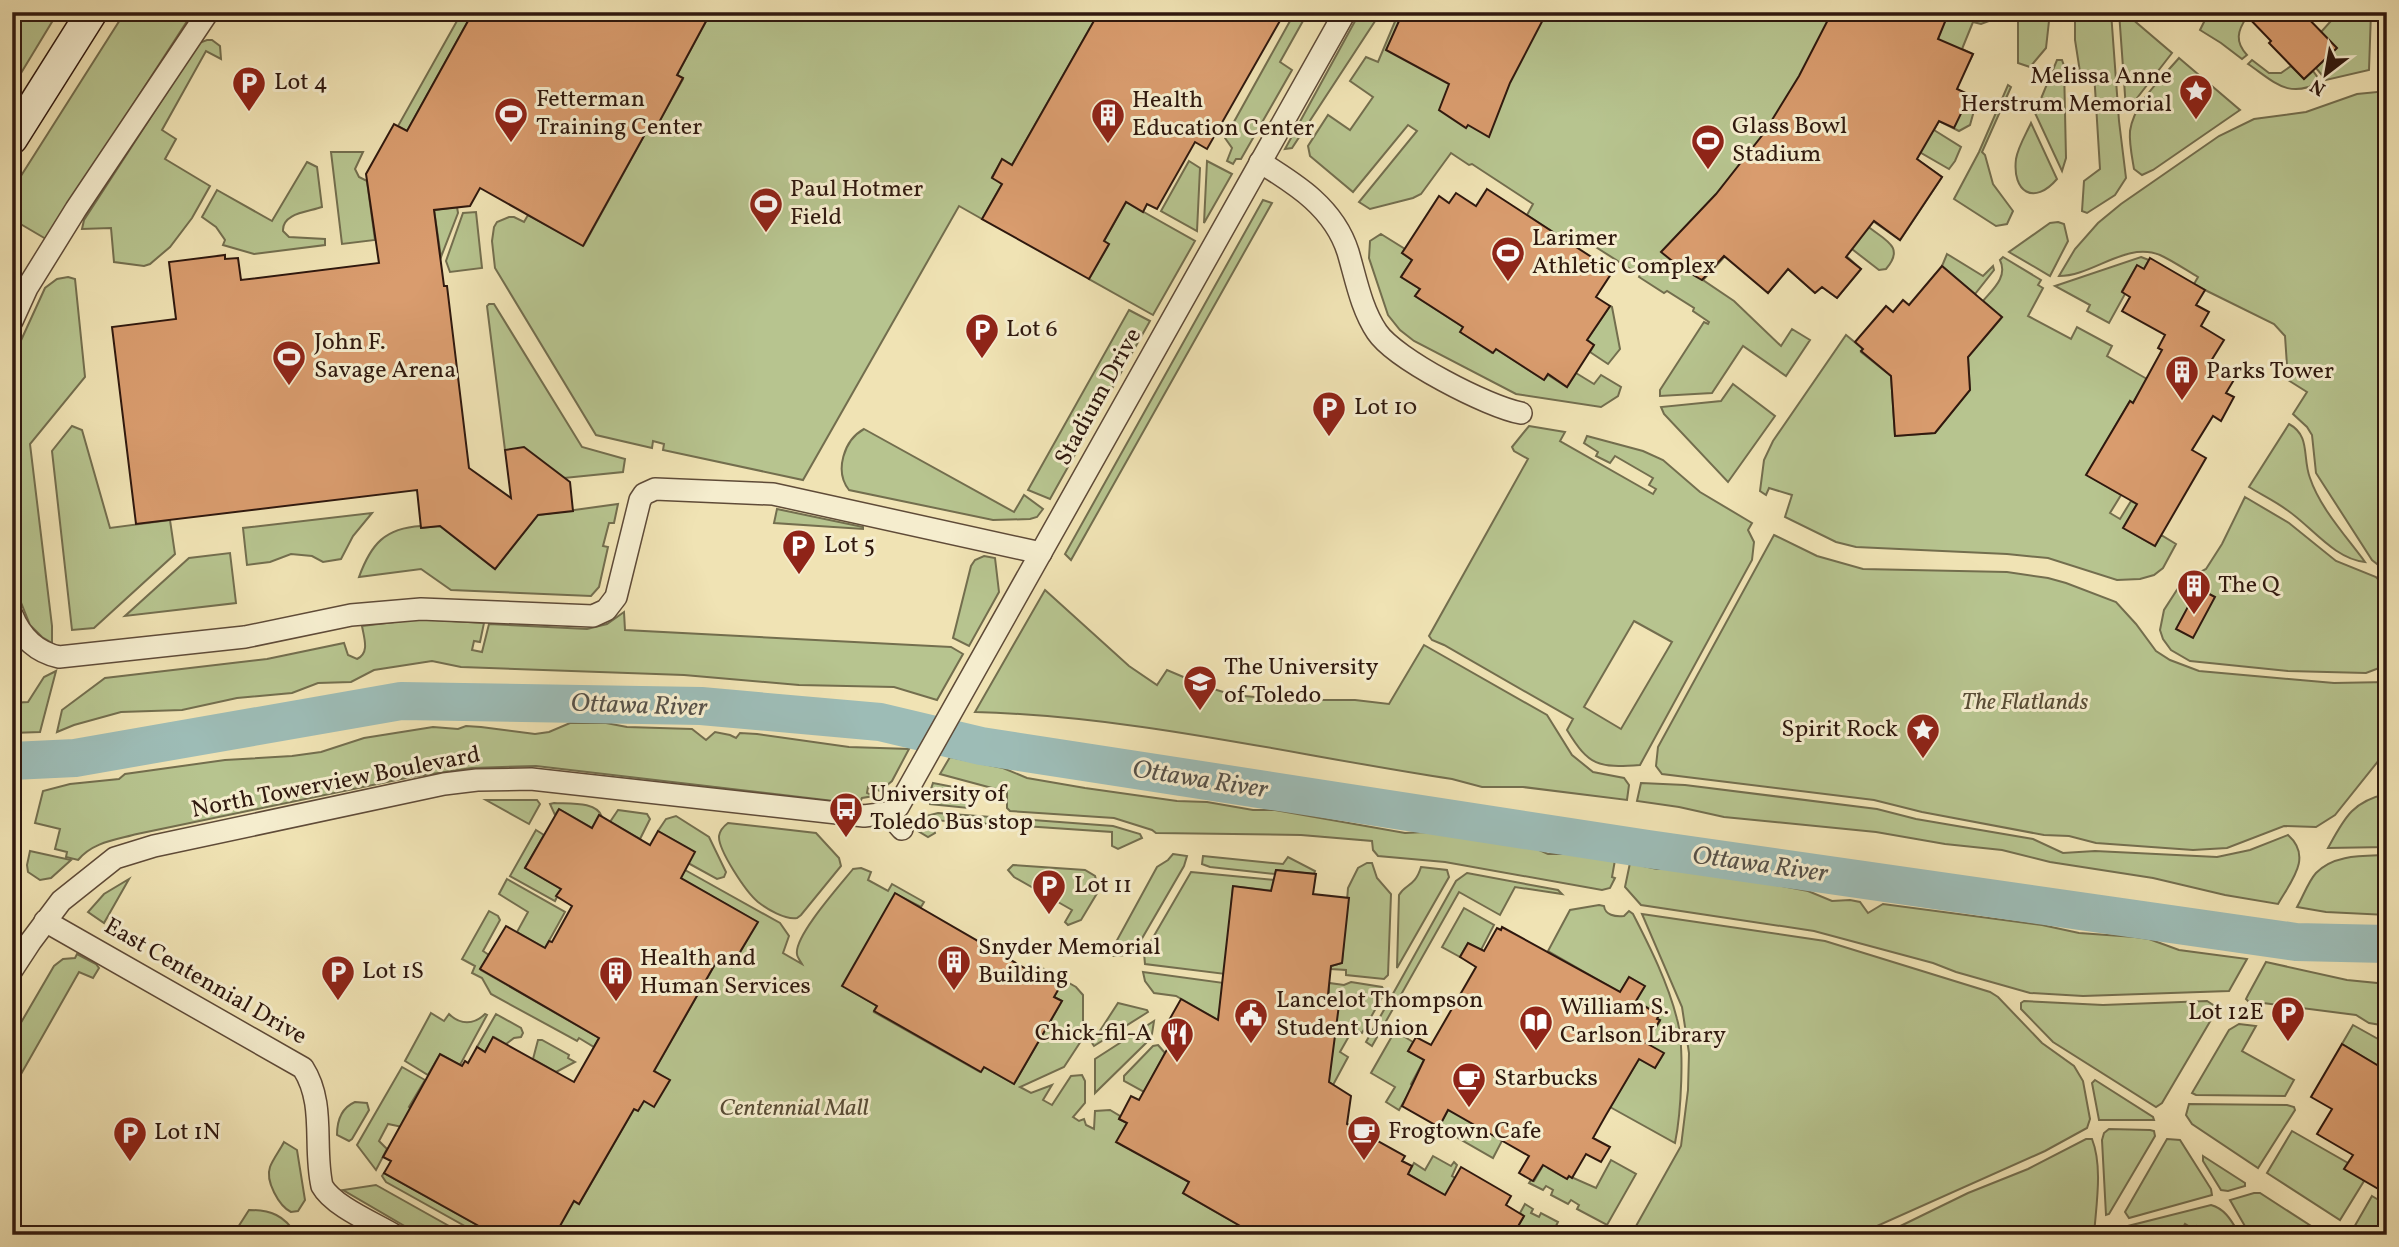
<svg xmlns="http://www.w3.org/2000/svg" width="2399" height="1247" viewBox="0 0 2399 1247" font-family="Vollkorn,serif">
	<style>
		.green { fill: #b7c48f; stroke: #736e4e; stroke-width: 2; fill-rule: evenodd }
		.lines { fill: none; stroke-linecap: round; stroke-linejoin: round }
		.river { stroke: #9dbcb6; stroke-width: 38 }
		.building { fill: #d99c6e; stroke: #2f180e; stroke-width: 2 }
		.street-casing { stroke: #5f4b38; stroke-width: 24 }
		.secondary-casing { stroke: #2f180e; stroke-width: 33 }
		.street { stroke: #f5edce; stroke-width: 21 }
		.secondary { stroke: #f5edce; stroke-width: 30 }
		.labels { text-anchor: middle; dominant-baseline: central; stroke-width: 6; stroke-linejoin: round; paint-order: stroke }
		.poi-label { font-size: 24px; fill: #2f180e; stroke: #f5edce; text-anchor: start }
		.street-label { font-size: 24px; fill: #2f180e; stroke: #f5edce }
		.park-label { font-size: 24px; font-style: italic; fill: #584c35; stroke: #f5edce }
		.water-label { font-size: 26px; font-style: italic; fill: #565149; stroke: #f5edce }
	</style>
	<rect width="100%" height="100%" fill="#f0e3b4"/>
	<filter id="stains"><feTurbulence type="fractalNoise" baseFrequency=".00286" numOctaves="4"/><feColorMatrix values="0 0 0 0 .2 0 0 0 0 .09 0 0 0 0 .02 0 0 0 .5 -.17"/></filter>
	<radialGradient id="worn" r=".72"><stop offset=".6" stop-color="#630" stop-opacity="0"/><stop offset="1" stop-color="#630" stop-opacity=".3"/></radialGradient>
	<!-- green -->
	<g class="green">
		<path d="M 24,12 L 58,12 L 12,88 L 12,30 Z"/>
		<path d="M 125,12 L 193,12 L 46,239 L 12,219 L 12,190 Z"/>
		<path d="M 462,12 L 473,12 L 407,131 L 398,126 Z"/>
		<path d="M 711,12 L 1094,12 L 1098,14 L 1012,165 L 1002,160 L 992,177 L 1002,184 L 982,219 L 959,206 L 803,480 L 663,450 L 664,444 L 653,441 L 652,448 L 596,435 L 495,268 L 492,241 L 494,227 L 497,222 L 509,217 L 514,217 L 524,222 L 528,215 L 584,245 L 650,125 L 656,127 L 683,79 L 677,75 Z"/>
		<path d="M 1295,12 L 1308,12 L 1280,62 L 1292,70 L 1241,159 L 1236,159 L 1233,164 L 1227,161 L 1232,148 L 1225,138 Z"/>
		<path d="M 1360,12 L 1381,12 L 1292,148 L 1285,149 Z"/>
		<path d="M 1399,12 L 1998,12 L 1997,18 L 1981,24 L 1973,22 L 1962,49 L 1973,54 L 1969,62 L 1949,85 L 1977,100 L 1970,125 L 1959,131 L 1939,121 L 1934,130 L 1961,147 L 1955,161 L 1949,169 L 1914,149 L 1911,155 L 1942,177 L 1900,240 L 1870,219 L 1866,225 C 1884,240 1906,246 1886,269 L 1879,270 L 1848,246 L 1843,253 L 1861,269 L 1837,298 L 1822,287 L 1815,293 L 1788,269 L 1768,293 L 1727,254 L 1703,280 L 1734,301 L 1781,346 L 1792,329 L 1810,340 L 1786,376 L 1743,346 L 1712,393 L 1660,396 L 1660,390 L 1704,322 L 1708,324 L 1709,322 L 1693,311 L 1694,308 L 1667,291 L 1664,293 L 1639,277 L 1641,273 L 1635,272 L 1580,237 L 1574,246 L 1527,215 L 1533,204 L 1472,164 L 1469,165 L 1451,153 L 1421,194 L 1413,198 L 1370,209 L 1359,202 L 1417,131 L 1408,125 L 1353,192 L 1310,156 L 1308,146 L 1328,115 L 1350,130 L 1373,97 L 1350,81 L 1366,57 L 1378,62 Z"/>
		<path d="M 2018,12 L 2050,12 L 2046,48 L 2030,67 L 2018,63 Z"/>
		<path d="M 2075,12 L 2111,12 L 2119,121 L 2126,178 L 2115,195 L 2087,213 L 2082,211 L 2084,181 L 2100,169 L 2094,72 L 2080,72 L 2075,40 Z"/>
		<path d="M 2119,12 L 2124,12 L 2172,53 L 2130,107 L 2126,109 Z"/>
		<path d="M 2209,12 L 2242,12 L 2247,17 C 2237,31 2235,42 2247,55 L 2242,59 L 2221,43 L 2200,30 Z"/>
		<path d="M 2335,12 L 2371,12 L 2369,70 L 2326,80 L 2316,68 L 2336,49 L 2321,32 L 2331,21 Z"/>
		<path d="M 207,40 L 212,40 L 220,46 L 221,59 L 206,51 L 162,130 L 176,139 L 165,159 L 210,186 L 192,218 L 170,247 L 150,264 L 144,266 L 114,262 L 111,228 L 82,229 L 84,220 L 199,43 Z"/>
		<path d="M 2179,58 L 2240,110 L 2153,170 L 2142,175 L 2134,169 C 2132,157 2129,143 2130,131 C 2134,103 2161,79 2179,58 Z"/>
		<path d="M 2057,60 L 2062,60 L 2064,66 L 2066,158 L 2062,171 L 2035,113 Z"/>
		<path d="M 2252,60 L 2269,73 L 2281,73 L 2291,66 L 2304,79 L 2313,71 L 2321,82 C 2288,99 2276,83 2248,64 Z"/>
		<path d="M 2008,85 L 2011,87 L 1982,152 L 1985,155 L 1993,184 L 2013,211 L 2007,224 L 1996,226 L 1954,199 L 1979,152 Z"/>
		<path d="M 2387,91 L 2387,572 L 2372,560 L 2316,473 L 2312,435 L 2307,427 L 2293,414 L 2307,392 L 2288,380 L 2285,336 L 2274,324 L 2205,290 L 2194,284 L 2198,277 C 2186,270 2173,261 2160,255 C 2126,241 2093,276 2059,276 L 2075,249 L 2098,223 L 2121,204 L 2219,136 L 2254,119 L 2306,112 L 2357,94 Z"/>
		<path d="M 2031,123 L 2057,179 C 2034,206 2012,192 2016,159 C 2018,147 2026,134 2031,123 Z"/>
		<path d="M 331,152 L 363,152 L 355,169 L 359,177 L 367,181 L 375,240 L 342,244 Z"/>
		<path d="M 1189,161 L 1200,168 L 1197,231 L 1161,211 Z"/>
		<path d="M 1207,161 L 1232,174 L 1204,223 Z"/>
		<path d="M 307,162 L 317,167 L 322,207 C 308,212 282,213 283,231 L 289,237 L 325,239 L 325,245 L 254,254 L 223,245 L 225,240 L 216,227 L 202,217 L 217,190 L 272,221 Z"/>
		<path d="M 1263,200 L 1272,203 L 1071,560 L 1065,554 Z"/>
		<path d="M 1126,202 L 1195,241 L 1153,315 L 1089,279 L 1109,244 L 1104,241 Z"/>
		<path d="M 457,207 L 458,213 L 441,257 L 434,210 Z"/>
		<path d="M 476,212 L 482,268 L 450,272 L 446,261 L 463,213 Z"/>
		<path d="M 2058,222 L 2064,224 L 2068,241 L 2050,276 L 2009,252 L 2050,223 Z"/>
		<path d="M 1381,234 L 1405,249 L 1402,253 L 1412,260 L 1401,277 L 1420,289 L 1415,296 L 1463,327 L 1461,332 L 1492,353 L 1496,349 L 1544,380 L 1548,375 L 1567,387 L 1576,373 L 1594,384 L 1601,375 L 1621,387 L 1618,396 L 1601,407 L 1516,394 L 1414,341 L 1400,330 L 1388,315 L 1369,258 L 1370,241 Z"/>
		<path d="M 1947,254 L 1983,276 L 1993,266 L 1994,270 L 1975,294 L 1942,266 Z"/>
		<path d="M 2003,257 L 2041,280 L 2038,285 L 2043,288 L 2028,316 L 2071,339 L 2077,327 L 2112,346 L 2107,356 L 2147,379 L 2133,403 L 2130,401 L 2087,475 L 2121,495 L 2110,513 L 2120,519 L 2131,501 L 2137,504 L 2124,528 L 2155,546 L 2161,535 L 2176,544 L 2163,568 L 2154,575 L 2140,579 L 2117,580 L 2048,558 L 2007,554 L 1856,547 L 1836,542 L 1785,517 L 1792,495 L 1769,488 L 1766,495 L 1760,491 L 1764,460 L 1773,441 L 1846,335 L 1863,349 L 1861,352 L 1891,376 L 1895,436 L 1935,433 L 1970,390 L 1968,357 L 2002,317 L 1983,301 C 1993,289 2008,277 2000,260 Z"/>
		<path d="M 2141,257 L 2149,260 L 2144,269 L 2137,266 L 2122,291 L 2125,294 L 2109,323 L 2087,311 L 2090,305 L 2055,286 Z"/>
		<path d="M 68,277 L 75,279 L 85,377 L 30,444 L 52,626 L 52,643 L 42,637 L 30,625 L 12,580 L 12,360 L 45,288 L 57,279 Z"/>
		<path d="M 489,304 L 494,304 L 582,447 L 625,459 L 623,472 L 564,478 L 505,450 L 487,306 Z"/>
		<path d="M 1610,306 L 1612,307 L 1620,349 L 1608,364 L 1590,352 L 1594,345 L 1587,340 Z"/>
		<path d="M 1129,310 L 1150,321 L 1050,499 L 1028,490 Z"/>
		<path d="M 1733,384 L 1775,416 L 1728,482 L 1664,414 L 1661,407 L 1721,401 Z"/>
		<path d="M 2289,424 C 2311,436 2302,457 2310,478 C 2320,508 2346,536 2365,562 C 2334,559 2311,526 2287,510 C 2275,501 2262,495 2249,487 Z"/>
		<path d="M 72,426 L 82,430 L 110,528 L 170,520 L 175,554 L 94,628 L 72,630 L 52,451 Z"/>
		<path d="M 1529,426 L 1565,432 L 1560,441 L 1653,494 L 1656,489 L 1649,485 L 1653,478 L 1615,456 L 1610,463 L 1596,456 L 1598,452 L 1584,443 L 1587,436 L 1643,451 L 1663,460 L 1700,492 L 1752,523 L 1748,530 L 1754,542 L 1752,560 L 1640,765 C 1598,768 1589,766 1567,730 L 1573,719 L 1444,645 L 1432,640 L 1429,636 L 1528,459 L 1514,451 L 1512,447 ZM 1634,621 L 1672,642 L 1621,729 L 1584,707 Z"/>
		<path d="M 864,429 L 1014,512 L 1024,495 L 1043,509 L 1037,517 L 1030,519 L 993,520 L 849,490 C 834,471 844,440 864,429 Z"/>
		<path d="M 2245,497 L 2289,523 L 2336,561 L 2376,577 L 2387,589 L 2387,665 L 2366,673 L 2288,671 L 2190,661 L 2171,650 L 2163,639 L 2160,630 L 2164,610 L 2182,582 L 2206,569 L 2222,544 Z"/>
		<path d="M 618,504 L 614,523 L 609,523 L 603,546 L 608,547 L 599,587 L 591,596 L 451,590 L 421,569 L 359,577 C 371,544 385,528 421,526 L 422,528 L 440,526 L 495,569 L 538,515 Z"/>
		<path d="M 777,509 L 863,527 L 863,529 L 774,523 Z"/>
		<path d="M 372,513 L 353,536 L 341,559 L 323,562 L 312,556 L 291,554 L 270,562 L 247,565 L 243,528 Z"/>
		<path d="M 1774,535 L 1817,556 L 1863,569 L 2007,572 L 2048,578 L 2066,583 L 2116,602 L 2136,624 L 2156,651 L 2170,660 L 2199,671 L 2334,683 L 2387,682 L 2387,750 L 2335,815 L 2316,827 L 2284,826 L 2227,848 L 2193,850 L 2096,843 L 2069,836 L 2044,835 L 1922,812 L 1874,800 L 1662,774 L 1656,766 L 1658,747 Z"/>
		<path d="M 230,553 L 236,603 L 125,616 L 189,558 Z"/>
		<path d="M 984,556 L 995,558 L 999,592 L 969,646 L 953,638 L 971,566 L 975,560 Z"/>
		<path d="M 1045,590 L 1129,666 L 1157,685 L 1167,670 L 1207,687 L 1233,695 L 1290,700 L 1355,700 L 1389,704 L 1424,645 L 1547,715 L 1572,755 L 1593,772 L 1624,778 L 1629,785 L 1627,800 L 1523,787 L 1482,787 L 1452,779 C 1293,755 1135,716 975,712 Z"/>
		<path d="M 624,612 L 625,630 L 951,647 L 963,654 L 937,700 L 894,687 L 799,685 L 684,675 L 461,667 L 432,661 L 374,670 L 351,682 L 318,683 L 292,693 L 237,698 L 182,710 L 121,712 L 74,725 L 57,732 L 62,710 L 105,678 L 267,659 L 344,643 L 348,655 L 357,659 C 370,653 364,638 362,626 L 419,619 L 484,623 L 480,642 L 474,641 L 472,650 L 482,652 L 489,624 L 587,629 L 607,624 Z"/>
		<path d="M 56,671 L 40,732 L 12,733 L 12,703 L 28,702 L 44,677 Z"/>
		<path d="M 570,723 L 606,723 L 627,727 L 692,729 L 706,740 L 715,732 L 730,735 L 736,738 L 740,733 L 757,734 L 849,747 L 909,749 L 892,781 L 880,791 L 868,787 L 867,793 L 874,796 L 862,798 L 859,804 L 536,766 L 472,768 L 411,777 L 137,834 C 115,840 93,842 78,860 L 66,857 L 67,852 L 55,849 L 60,829 L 35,823 L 43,791 L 70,784 L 119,779 L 125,774 L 225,760 L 292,756 L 321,752 L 364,738 L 433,727 L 458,729 L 466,726 L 481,727 L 535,734 L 549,732 Z"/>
		<path d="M 950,757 L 1003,768 L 1027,778 L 1085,788 L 1177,801 L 1207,802 L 1253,810 L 1275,810 L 1405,833 L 1425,832 L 1487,840 L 1537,849 L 1548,854 L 1570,854 L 1615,860 L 1612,877 L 1615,878 L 1610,888 L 1602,890 L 1445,862 L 1378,856 L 1373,850 L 1372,841 L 1301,835 L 1156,833 L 1152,830 L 1114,818 L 1010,811 L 1007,808 L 1007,792 L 940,774 Z"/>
		<path d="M 933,783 L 969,790 L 968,808 L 930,804 L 929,795 Z"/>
		<path d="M 1641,783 L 1685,785 L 1877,809 L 1916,819 L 2033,839 L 2063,853 L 2095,851 L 2217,857 L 2250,850 L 2288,835 C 2313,857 2291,881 2278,904 L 2225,895 L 2153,878 L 2050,862 L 2002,850 L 1945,844 L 1876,832 L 1724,817 L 1679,807 L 1637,801 Z"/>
		<path d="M 2387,794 L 2387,847 L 2328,848 C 2344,819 2352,801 2387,794 Z"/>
		<path d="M 486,800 L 537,800 L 540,804 L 529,824 Z"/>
		<path d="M 554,803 C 569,804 597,801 602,817 L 592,828 L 559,809 L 555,815 L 550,804 Z"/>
		<path d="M 618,810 L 647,814 L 650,819 L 640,839 L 610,822 Z"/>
		<path d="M 938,813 L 1113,826 L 1140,834 L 1142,838 L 1118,849 L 1112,846 L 1112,832 L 932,820 L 935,833 L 928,837 L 918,831 L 914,823 L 919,818 Z"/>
		<path d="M 676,816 L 709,837 L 726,872 L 724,877 L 717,879 L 688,863 L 694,852 L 658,831 L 666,819 Z"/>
		<path d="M 728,823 L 816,833 L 839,858 L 841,866 L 801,915 L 797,918 C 785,920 767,909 758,902 C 746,892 718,850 719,836 C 720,830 724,826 728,823 Z"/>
		<path d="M 536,830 L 544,835 L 525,868 L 561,889 L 555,901 L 510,876 Z"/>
		<path d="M 30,851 L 71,860 L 51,878 L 40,880 L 28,872 L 27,865 Z"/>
		<path d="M 1173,854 L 1187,856 L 1184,866 L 1137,947 L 1127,955 L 1113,956 L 1110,953 L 1157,867 L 1168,860 Z"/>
		<path d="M 2387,855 L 2387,915 L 2326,912 L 2297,907 C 2303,897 2308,882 2316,873 C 2334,854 2364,856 2387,855 Z"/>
		<path d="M 1203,856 L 1283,864 L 1288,857 L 1315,871 L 1314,874 L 1276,870 L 1275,874 L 1210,867 L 1202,864 Z"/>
		<path d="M 1367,863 L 1372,863 L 1377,878 L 1391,894 L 1388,975 L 1384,979 L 1346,975 L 1346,970 L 1331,969 L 1331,966 L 1342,963 L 1348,888 L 1358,868 Z"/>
		<path d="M 1630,863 L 1657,869 L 1678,869 L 1695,864 L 1725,869 L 1730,876 L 1808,891 L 1832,901 L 1850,900 L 1860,902 L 1868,913 L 1883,904 L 2042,925 L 2079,933 L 2135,937 L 2149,939 L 2179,950 L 2247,959 L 2229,991 L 2083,996 L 2030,993 L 1956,972 L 1933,963 L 1814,931 L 1641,905 L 1625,887 Z"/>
		<path d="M 1013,865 L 1085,870 L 1095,876 L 1099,890 L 1081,920 L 1068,925 L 1065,922 L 1072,910 L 1014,877 L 1008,870 Z"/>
		<path d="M 1421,867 L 1447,870 L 1449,877 L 1397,968 L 1399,895 C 1405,884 1415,887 1421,867 Z"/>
		<path d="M 861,868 L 871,872 L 868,880 L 888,891 L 892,884 L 924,902 L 921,907 L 896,894 L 843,986 L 877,1006 L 874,1012 L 980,1072 L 984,1067 L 1014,1084 L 1062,1001 L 1054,997 L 1060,985 L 1041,975 L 1044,969 L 1076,987 L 1083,995 L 1083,1038 L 1064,1067 L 1020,1087 L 1031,1093 L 1052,1085 L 1043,1100 L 1052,1105 L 1071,1076 L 1082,1075 L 1085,1081 L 1085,1103 L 1073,1117 L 1079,1121 L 1084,1119 L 1086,1125 L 1094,1129 L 1095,1111 L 1110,1110 L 1120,1116 L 1119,1119 L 1127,1123 L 1117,1142 L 1189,1182 L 1183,1193 L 1256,1235 L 555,1235 L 559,1192 L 579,1204 L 634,1109 L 669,1080 L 654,1071 L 718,959 L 732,967 L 757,922 L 680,878 L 685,870 L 780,923 L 789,936 L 783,953 L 802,964 C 801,962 797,957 797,954 C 794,936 841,884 853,869 Z"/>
		<path d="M 1191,872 L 1274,880 L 1273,891 L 1233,886 L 1225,974 L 1145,964 L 1144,953 Z"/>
		<path d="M 1467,873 L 1558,890 L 1562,894 L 1515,887 L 1500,915 L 1459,892 L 1372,1046 L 1366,1042 L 1456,881 Z"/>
		<path d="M 129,879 L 104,923 L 88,912 L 104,894 Z"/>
		<path d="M 507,879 L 565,912 L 545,948 L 517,932 L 528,912 L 499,894 Z"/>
		<path d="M 1599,905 L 1604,906 C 1605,915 1615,917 1624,916 L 1629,911 L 1633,914 C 1650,947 1668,983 1677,1019 C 1685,1047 1681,1114 1675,1143 L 1610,1107 L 1639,1059 L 1655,1068 L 1663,1054 L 1644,1042 L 1650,1037 L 1660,1021 L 1657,1019 L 1659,1014 L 1641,1004 L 1634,1004 L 1644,986 L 1629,977 L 1618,996 L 1614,989 L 1548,951 L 1570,910 Z"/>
		<path d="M 1464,908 L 1494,925 L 1481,950 L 1468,943 L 1460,957 L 1442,947 Z"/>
		<path d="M 489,911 L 498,916 L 500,920 L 483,951 L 489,955 L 481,970 L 599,1038 L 594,1047 L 579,1038 L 577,1041 L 491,994 L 482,978 L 472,973 L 475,966 L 462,959 Z"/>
		<path d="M 1642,914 L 1825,941 L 1990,992 L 1998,997 L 2042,1043 L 2074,1066 L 2083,1081 L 2090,1119 L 2087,1128 L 2045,1151 L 1857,1235 L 1631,1235 L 1681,1146 L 1688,1090 L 1689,1053 L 1682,1007 Z"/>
		<path d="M 77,954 L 96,964 L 99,968 L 93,978 L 79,972 L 12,1090 L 12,1038 L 54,966 L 63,959 L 75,958 Z"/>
		<path d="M 2266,962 L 2347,980 L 2387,984 L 2387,1026 L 2369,1023 L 2356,1015 L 2248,1001 L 2246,999 L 2248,995 Z"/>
		<path d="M 1143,972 L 1224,983 L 1218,1020 L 1176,996 L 1154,993 L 1145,981 Z"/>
		<path d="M 1351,982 L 1382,987 L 1385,992 L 1362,1033 L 1353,1029 L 1340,1052 L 1348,1057 L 1333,1085 L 1329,1082 L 1329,983 L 1344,985 Z"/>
		<path d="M 2024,1001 L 2103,1005 L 2207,1001 L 2218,1008 L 2162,1103 L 2156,1107 L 2053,1042 L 2021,1009 L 2021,1003 Z"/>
		<path d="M 1118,1003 L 1147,1010 L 1148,1012 L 1094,1046 L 1092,1043 Z"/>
		<path d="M 431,1013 L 444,1021 L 449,1014 C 460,1025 474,1025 485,1014 L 487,1015 L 460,1065 L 440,1054 L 428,1075 L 405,1061 Z"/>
		<path d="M 496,1014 L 521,1028 L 523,1033 L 521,1037 L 514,1038 L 506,1044 L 494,1037 L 485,1052 L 477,1047 Z"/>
		<path d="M 1154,1021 L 1152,1034 L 1146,1043 L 1095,1093 L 1095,1059 Z"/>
		<path d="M 2239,1024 L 2256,1026 L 2242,1051 L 2294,1080 L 2285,1096 L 2196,1095 L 2192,1093 L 2229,1030 Z"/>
		<path d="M 2353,1025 L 2387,1044 L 2387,1071 L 2342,1044 Z"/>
		<path d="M 1395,1031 L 1413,1042 L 1408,1051 L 1424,1060 L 1411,1084 L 1413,1086 L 1399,1110 L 1386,1102 L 1395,1087 L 1371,1073 Z"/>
		<path d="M 538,1040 L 542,1040 L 569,1055 L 568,1058 L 575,1062 L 556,1072 L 533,1059 Z"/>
		<path d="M 1158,1045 L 1165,1053 L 1144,1092 L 1124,1081 L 1124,1076 L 1153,1046 Z"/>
		<path d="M 402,1067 L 425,1080 L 409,1107 L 418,1112 L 402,1127 L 388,1124 L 379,1141 L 387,1149 L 376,1170 L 357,1145 Z"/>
		<path d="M 2095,1080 L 2153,1117 L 2154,1120 L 2099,1120 L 2092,1083 Z"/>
		<path d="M 355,1102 L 367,1103 L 369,1110 L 352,1139 L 349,1141 L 337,1135 C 337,1120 341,1108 355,1102 Z"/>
		<path d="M 2189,1104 L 2287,1105 L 2294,1107 L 2295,1110 L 2258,1168 L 2192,1124 L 2186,1115 Z"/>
		<path d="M 1450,1106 L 1504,1137 L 1493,1158 L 1439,1127 Z"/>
		<path d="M 2109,1129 L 2150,1130 L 2154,1131 L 2155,1136 L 2109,1214 L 2106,1215 L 2102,1140 L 2104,1133 Z"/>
		<path d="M 2292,1131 L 2348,1163 L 2364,1181 L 2340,1220 L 2267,1173 Z"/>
		<path d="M 2086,1139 L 2092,1139 C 2103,1167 2096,1206 2094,1235 L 1882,1235 L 1968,1193 L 2028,1169 Z"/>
		<path d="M 2167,1139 L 2180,1140 L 2211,1189 L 2212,1195 L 2129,1218 L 2125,1212 Z"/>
		<path d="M 284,1142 L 297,1150 L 305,1200 L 298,1211 L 291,1212 C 279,1206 265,1181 270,1167 C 273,1159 280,1150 284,1142 Z"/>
		<path d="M 1433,1156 L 1451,1166 L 1454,1162 L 1457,1165 L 1452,1176 L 1468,1185 L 1459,1203 L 1408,1174 L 1414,1163 L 1425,1170 Z"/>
		<path d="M 2203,1156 L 2245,1183 L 2245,1186 L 2228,1191 L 2221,1190 L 2203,1161 Z"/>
		<path d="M 1611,1160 L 1636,1174 L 1607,1225 L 1577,1209 L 1579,1205 L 1571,1200 L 1568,1204 L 1551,1195 L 1553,1190 L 1546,1186 L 1543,1190 L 1529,1183 L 1531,1180 L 1534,1181 L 1545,1162 L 1548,1168 L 1567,1179 L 1569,1176 L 1596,1188 Z"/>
		<path d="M 384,1173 L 495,1235 L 481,1235 L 386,1182 L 382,1176 Z"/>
		<path d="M 376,1185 L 465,1235 L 420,1235 L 343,1190 Z"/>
		<path d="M 2254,1193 L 2260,1193 L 2325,1235 L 2250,1235 L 2230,1200 Z"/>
		<path d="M 2372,1196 L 2387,1205 L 2387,1235 L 2360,1235 L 2353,1229 Z"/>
		<path d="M 1525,1204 L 1533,1209 L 1531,1213 L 1539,1217 L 1541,1213 L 1558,1222 L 1556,1226 L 1564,1231 L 1567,1227 L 1580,1235 L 1513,1235 L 1524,1216 L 1520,1213 Z"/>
		<path d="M 2211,1205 C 2226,1209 2232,1222 2240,1235 L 2214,1235 L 2197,1226 L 2195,1230 L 2185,1224 L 2179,1235 L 2116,1235 L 2124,1227 Z"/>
		<path d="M 249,1210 C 270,1210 285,1215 296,1235 L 233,1235 Z"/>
	</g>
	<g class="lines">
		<!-- river -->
		<path class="river" d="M 12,761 L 75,758 L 401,701 L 701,706 L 880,722 L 981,746 L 1648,849 L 2296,942 L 2387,944"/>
	</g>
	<!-- building -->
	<g class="building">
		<path d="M 473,12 L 711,12 L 677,75 L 683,78 L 656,128 L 650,125 L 583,246 L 480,188 L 470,206 L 434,210 L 444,286 L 447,286 L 469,468 L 511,498 L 505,450 L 524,447 L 570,482 L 573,511 L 538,515 L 495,569 L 440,526 L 421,528 L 417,490 L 136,524 L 112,327 L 176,319 L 169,262 L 225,255 L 225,259 L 238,258 L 241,280 L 379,263 L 366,174 L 394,124 L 407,131 Z"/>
		<path d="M 1099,12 L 1285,12 L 1207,149 L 1195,142 L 1157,209 L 1147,204 L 1143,212 L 1126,202 L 1104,241 L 1109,244 L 1089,279 L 982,219 L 1002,184 L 992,178 L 1002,159 L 1012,165 Z"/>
		<path d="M 1403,12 L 1547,12 L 1510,83 L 1489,137 L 1468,125 L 1466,128 L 1439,110 L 1449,84 L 1386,50 Z"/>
		<path d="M 1832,12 L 1949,12 L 1938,39 L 1973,54 L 1957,89 L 1970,95 L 1954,128 L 1939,121 L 1917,159 L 1942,177 L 1900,240 L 1874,221 L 1846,257 L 1861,269 L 1837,298 L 1822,287 L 1815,293 L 1788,269 L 1768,293 L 1724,256 L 1702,280 L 1681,268 L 1661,252 L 1716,194 L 1764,133 L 1799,76 Z"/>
		<path d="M 2243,12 L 2302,12 L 2337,48 L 2304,79 L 2269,43 L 2271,41 Z"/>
		<path d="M 1487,189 L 1613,271 L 1596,297 L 1610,306 L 1587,340 L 1594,345 L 1567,387 L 1548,374 L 1544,380 L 1496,349 L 1493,353 L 1460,332 L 1463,327 L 1415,296 L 1420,289 L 1401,277 L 1412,260 L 1402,253 L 1439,196 L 1449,203 L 1456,193 L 1476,206 Z"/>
		<path d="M 2150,258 L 2205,290 L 2196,305 L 2209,312 L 2201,326 L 2224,340 L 2211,361 L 2235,378 L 2226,393 L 2234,397 L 2221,421 L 2213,416 L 2192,450 L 2206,458 L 2155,546 L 2123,528 L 2137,504 L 2086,475 L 2130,401 L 2133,403 L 2162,350 L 2158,348 L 2165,335 L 2122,311 L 2130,297 L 2122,292 L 2137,265 L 2144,269 Z"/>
		<path d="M 1942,266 L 2002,317 L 1968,357 L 1970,390 L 1935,433 L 1895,436 L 1891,376 L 1861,351 L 1863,349 L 1855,342 L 1886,306 L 1893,312 L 1903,300 L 1909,305 Z"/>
		<path d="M 2198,588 L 2215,597 L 2193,638 L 2176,629 Z"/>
		<path d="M 559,809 L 592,828 L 599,815 L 650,845 L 658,831 L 695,852 L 681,878 L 758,922 L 731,967 L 718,959 L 654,1071 L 670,1080 L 654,1107 L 644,1101 L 638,1111 L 634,1109 L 579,1204 L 574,1201 L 555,1235 L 495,1235 L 384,1173 L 391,1161 L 383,1157 L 440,1054 L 462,1066 L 465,1061 L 468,1063 L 477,1047 L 485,1052 L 493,1037 L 574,1082 L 599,1038 L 480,969 L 506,926 L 545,948 L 549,941 L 552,942 L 572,906 L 556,896 L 561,889 L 525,868 Z"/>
		<path d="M 1276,870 L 1316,874 L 1313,894 L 1349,898 L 1342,963 L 1331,966 L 1328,995 L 1340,997 L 1329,1082 L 1351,1096 L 1347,1124 L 1405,1156 L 1402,1161 L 1412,1166 L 1408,1174 L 1445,1195 L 1461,1167 L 1511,1196 L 1506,1205 L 1524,1216 L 1513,1235 L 1256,1235 L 1183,1193 L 1189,1182 L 1116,1142 L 1127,1123 L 1119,1119 L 1131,1096 L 1139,1100 L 1174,1037 L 1163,1031 L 1181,999 L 1218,1020 L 1233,886 L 1271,891 Z"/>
		<path d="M 895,893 L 1040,977 L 1041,975 L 1061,985 L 1054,997 L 1062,1001 L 1014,1084 L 984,1067 L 981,1072 L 874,1011 L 877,1006 L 842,986 Z"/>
		<path d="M 1502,927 L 1620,992 L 1629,977 L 1645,986 L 1636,1001 L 1659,1015 L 1657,1019 L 1660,1020 L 1646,1043 L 1664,1053 L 1655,1068 L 1639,1059 L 1606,1115 L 1593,1138 L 1610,1147 L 1601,1162 L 1586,1154 L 1572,1178 L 1569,1176 L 1567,1179 L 1543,1165 L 1533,1181 L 1519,1173 L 1529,1156 L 1492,1135 L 1448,1110 L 1439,1127 L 1402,1106 L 1424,1060 L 1408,1051 L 1416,1037 L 1431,1045 L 1476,967 L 1460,957 L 1468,943 L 1484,951 L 1497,928 L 1501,930 Z"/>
		<path d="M 2342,1044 L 2387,1071 L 2387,1194 L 2344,1169 L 2353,1155 L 2317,1134 L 2332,1109 L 2311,1097 Z"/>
	</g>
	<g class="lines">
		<!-- street casing -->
		<g class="street-casing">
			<g id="street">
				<path d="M 1260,162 C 1297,185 1334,208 1348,252 C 1356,279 1361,308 1377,332 C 1395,359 1488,407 1521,413"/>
				<path d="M 12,321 L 27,288 L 76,209 L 208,12"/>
				<path d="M 12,615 C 21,637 36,652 59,657 L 245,637 L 351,615 L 421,609 L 593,616 L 606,610 L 616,597 L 640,500 L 644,494 L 655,489 L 773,494 L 1041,553"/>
				<path d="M 888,813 L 902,829"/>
				<path d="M 45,921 L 303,1068 C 326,1104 313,1146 322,1186 C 333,1206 374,1223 394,1235"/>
				<path d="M 12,970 L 31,941 L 61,901 L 115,858 L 154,846 L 444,784 L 477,780 L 531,779 L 864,816 L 888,813 L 898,807 L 1345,12"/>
			</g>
		</g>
		<!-- secondary casing -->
		<g class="secondary-casing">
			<path id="secondary" d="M 12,139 L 92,12"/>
		</g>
		<!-- street -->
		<use href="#street" class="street"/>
		<!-- secondary -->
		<use href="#secondary" class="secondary"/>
	</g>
	<!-- icons -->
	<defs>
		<g id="parking-pin" transform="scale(1.75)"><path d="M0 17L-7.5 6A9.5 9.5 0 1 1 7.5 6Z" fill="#8f2418" stroke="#f5edce"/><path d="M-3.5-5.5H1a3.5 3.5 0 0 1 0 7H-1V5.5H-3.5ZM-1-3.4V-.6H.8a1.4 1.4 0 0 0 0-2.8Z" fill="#fff"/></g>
		<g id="sight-pin" transform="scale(1.75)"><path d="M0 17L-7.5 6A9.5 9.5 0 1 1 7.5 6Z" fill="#8f2418" stroke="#f5edce"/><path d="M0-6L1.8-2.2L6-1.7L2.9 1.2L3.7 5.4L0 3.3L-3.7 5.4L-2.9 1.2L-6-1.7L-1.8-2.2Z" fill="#fff"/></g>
		<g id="stadium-pin" transform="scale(1.75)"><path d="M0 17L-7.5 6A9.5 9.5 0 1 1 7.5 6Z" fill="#8f2418" stroke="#f5edce"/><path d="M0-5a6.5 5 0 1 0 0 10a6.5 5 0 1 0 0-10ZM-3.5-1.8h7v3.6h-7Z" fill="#fff"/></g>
		<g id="building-pin" transform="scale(1.75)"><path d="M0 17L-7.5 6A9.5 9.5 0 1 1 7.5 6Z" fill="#8f2418" stroke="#f5edce"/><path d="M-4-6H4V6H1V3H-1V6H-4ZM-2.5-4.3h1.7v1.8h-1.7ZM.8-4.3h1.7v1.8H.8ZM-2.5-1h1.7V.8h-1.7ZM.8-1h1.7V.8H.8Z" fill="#fff"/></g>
		<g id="university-pin" transform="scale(1.75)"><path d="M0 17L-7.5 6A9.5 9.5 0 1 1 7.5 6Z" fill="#8f2418" stroke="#f5edce"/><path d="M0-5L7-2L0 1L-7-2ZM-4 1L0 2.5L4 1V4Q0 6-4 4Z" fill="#fff"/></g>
		<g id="bus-pin" transform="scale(1.75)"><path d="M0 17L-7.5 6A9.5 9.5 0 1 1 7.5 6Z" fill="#8f2418" stroke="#f5edce"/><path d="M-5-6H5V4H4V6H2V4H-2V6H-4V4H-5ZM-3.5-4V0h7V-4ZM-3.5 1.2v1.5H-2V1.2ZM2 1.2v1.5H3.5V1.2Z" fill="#fff"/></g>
		<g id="civic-pin" transform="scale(1.75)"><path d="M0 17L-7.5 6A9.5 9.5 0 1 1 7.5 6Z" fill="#8f2418" stroke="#f5edce"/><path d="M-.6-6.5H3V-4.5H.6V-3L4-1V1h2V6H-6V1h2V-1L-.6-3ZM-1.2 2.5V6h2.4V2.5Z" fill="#fff"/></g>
		<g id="library-pin" transform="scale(1.75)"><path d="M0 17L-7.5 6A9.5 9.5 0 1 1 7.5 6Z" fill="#8f2418" stroke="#f5edce"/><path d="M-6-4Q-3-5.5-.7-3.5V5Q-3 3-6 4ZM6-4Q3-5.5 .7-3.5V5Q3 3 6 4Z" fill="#fff"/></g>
		<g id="restaurant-pin" transform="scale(1.75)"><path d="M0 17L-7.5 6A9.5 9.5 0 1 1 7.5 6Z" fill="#8f2418" stroke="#f5edce"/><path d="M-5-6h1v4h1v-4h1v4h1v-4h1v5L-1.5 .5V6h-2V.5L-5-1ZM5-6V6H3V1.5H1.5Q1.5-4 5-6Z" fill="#fff"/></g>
		<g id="cafe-pin" transform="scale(1.75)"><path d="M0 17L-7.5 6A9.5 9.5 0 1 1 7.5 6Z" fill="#8f2418" stroke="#f5edce"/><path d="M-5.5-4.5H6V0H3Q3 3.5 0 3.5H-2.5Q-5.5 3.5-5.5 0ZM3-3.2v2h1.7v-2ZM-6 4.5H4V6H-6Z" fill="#fff"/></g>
	</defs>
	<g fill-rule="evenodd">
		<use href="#parking-pin" x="249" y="83"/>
		<use href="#sight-pin" x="2196" y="91"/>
		<use href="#stadium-pin" x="511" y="114"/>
		<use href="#building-pin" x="1108" y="115"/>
		<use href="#stadium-pin" x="1708" y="141"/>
		<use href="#stadium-pin" x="766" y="204"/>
		<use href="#stadium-pin" x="1508" y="253"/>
		<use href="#parking-pin" x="982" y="330"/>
		<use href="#stadium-pin" x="289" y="357"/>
		<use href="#building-pin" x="2182" y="372"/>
		<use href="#parking-pin" x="1329" y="408"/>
		<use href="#parking-pin" x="799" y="546"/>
		<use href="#building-pin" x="2194" y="586"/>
		<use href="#university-pin" x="1200" y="682"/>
		<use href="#sight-pin" x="1923" y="730"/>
		<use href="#bus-pin" x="846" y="809"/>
		<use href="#parking-pin" x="1049" y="886"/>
		<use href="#building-pin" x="954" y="962"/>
		<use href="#parking-pin" x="338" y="972"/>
		<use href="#building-pin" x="616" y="973"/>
		<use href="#parking-pin" x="2288" y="1013"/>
		<use href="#civic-pin" x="1251" y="1015"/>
		<use href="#library-pin" x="1536" y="1022"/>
		<use href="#restaurant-pin" x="1177" y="1034"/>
		<use href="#cafe-pin" x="1469" y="1079"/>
		<use href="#cafe-pin" x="1364" y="1132"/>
		<use href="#parking-pin" x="130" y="1133"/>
	</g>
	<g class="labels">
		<!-- poi labels -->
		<g class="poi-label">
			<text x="2172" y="77" text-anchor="end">Melissa Anne<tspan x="2172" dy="28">Herstrum Memorial</tspan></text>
			<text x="274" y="83">Lot 4</text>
			<text x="536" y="100">Fetterman<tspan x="536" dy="28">Training Center</tspan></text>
			<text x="1132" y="101">Health<tspan x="1132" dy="28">Education Center</tspan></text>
			<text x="1732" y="127">Glass Bowl<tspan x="1732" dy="28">Stadium</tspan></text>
			<text x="790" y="190">Paul Hotmer<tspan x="790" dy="28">Field</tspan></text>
			<text x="1532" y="239">Larimer<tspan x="1532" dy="28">Athletic Complex</tspan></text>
			<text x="1006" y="330">Lot 6</text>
			<text x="314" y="343">John F.<tspan x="314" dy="28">Savage Arena</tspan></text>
			<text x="2206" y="372">Parks Tower</text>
			<text x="1354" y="408">Lot 10</text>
			<text x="824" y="546">Lot 5</text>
			<text x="2218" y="586">The Q</text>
			<text x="1224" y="668">The University<tspan x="1224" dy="28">of Toledo</tspan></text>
			<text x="1898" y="730" text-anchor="end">Spirit Rock</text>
			<text x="870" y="795">University of<tspan x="870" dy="28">Toledo Bus stop</tspan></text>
			<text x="1074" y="886">Lot 11</text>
			<text x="978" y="948">Snyder Memorial<tspan x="978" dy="28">Building</tspan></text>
			<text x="640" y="959">Health and<tspan x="640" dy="28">Human Services</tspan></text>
			<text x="362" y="972">Lot 1S</text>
			<text x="1276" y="1001">Lancelot Thompson<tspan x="1276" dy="28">Student Union</tspan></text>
			<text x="1560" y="1008">William S.<tspan x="1560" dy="28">Carlson Library</tspan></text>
			<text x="2264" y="1013" text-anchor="end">Lot 12E</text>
			<text x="1152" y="1034" text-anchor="end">Chick-fil-A</text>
			<text x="1494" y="1079">Starbucks</text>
			<text x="1388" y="1132">Frogtown Cafe</text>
			<text x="154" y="1133">Lot 1N</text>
		</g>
		<!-- street labels -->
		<g class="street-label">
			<text transform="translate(1099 397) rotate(-61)">Stadium Drive</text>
			<text transform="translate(336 783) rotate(-11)">North Towerview Boulevard</text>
			<text transform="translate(205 982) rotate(30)">East Centennial Drive</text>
		</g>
		<!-- park labels -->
		<g class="park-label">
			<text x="2025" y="703">The Flatlands</text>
			<text x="794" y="1109">Centennial Mall</text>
		</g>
		<!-- water labels -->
		<g class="water-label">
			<text transform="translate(639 706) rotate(2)">Ottawa River</text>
			<text transform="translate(1200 780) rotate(9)">Ottawa River</text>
			<text transform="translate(1760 865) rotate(8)">Ottawa River</text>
		</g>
	</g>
	<!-- margin -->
	<rect width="2399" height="1247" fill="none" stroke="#f0e3b4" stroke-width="42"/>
	<rect x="14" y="14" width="2371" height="1219" fill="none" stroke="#2f180e" stroke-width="3.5"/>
	<rect x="21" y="21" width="2357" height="1205" fill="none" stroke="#2f180e" stroke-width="2"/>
	<!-- north arrow -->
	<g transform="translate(2326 74) rotate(211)" stroke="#f5edce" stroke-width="5" paint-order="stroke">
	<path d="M0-5L12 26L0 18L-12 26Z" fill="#2f180e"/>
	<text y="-10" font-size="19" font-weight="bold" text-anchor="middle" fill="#2f180e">N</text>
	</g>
	<rect width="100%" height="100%" filter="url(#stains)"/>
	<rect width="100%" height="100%" fill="url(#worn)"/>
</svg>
